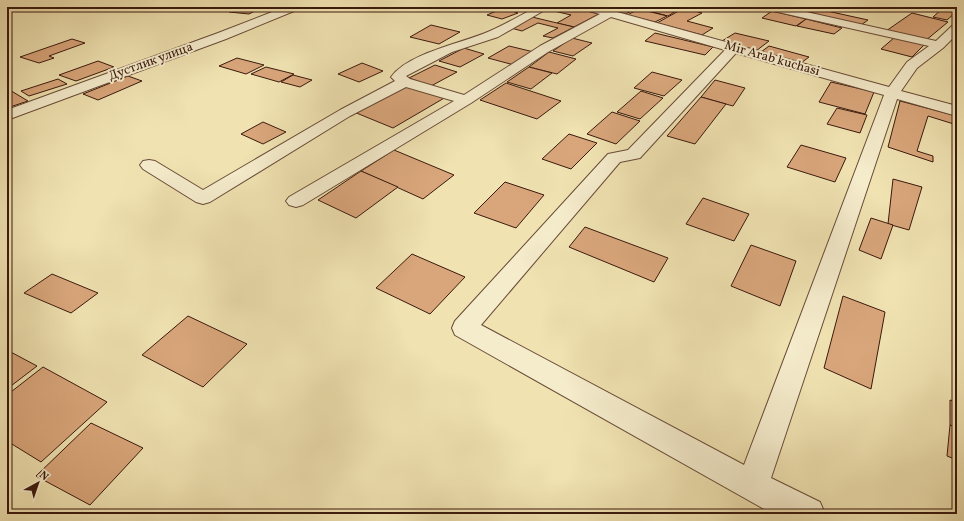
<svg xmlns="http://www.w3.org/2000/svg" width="964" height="521" viewBox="0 0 964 521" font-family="Vollkorn,serif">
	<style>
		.building { fill: #d9a67b; stroke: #3a190d }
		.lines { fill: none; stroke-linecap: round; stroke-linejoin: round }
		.minor-casing { stroke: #684b36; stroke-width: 2 }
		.minor { fill: #f5eccc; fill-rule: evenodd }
		.labels { text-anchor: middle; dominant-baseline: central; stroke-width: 4; stroke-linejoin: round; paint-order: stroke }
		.far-street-label { font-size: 13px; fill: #3a190d; stroke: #f5eccc }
	</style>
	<rect width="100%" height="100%" fill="#f0e2b1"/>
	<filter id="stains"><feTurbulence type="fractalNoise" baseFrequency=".005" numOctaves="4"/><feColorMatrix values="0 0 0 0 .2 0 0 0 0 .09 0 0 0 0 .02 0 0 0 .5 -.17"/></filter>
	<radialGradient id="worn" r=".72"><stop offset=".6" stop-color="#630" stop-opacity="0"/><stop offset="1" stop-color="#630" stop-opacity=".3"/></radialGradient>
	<!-- building -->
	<g class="building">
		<path d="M 238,7 L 263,7 L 249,14 L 229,12 Z"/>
		<path d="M 563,7 L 571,7 L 599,14 L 574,27 L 557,23 L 571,15 L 554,11 Z"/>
		<path d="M 596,7 L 619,7 L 633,10 L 624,15 Z"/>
		<path d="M 670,7 L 679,9 L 668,16 L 637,8 Z"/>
		<path d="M 785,7 L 818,7 L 820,8 L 813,13 Z"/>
		<path d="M 946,7 L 957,7 L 957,13 L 943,10 Z"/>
		<path d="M 503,8 L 518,13 L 502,19 L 487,15 Z"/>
		<path d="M 684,8 L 702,13 L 687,21 L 713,28 L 702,35 L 657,23 Z"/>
		<path d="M 639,9 L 667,16 L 655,22 L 627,15 Z"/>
		<path d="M 818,9 L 868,20 L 861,25 L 811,14 Z"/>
		<path d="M 942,9 L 956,12 L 947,20 L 933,17 Z"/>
		<path d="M 772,11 L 806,19 L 796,26 L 762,18 Z"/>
		<path d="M 912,13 L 948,22 L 925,41 L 886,31 Z"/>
		<path d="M 532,17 L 557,23 L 574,27 L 553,38 L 543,36 L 558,28 L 538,23 L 522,31 L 511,28 Z"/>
		<path d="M 806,19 L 842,28 L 834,34 L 797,26 Z"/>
		<path d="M 431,25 L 460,32 L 439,44 L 410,37 Z"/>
		<path d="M 655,33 L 713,47 L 705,55 L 645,41 Z"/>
		<path d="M 735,33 L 769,41 L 756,51 L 722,41 Z"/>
		<path d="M 895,37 L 925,44 L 912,57 L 881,49 Z"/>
		<path d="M 572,38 L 592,43 L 573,56 L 553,51 Z"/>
		<path d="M 72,39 L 85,43 L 49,56 L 54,58 L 39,63 L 20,57 Z"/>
		<path d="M 509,46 L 534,52 L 514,65 L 488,58 Z"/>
		<path d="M 769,46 L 809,57 L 801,63 L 761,52 Z"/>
		<path d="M 464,48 L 484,54 L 460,67 L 439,61 Z"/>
		<path d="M 549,52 L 576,59 L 557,74 L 529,67 Z"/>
		<path d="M 237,58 L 264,65 L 246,74 L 219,66 Z"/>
		<path d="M 98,61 L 114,67 L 76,81 L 59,75 Z"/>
		<path d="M 362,63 L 383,71 L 359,82 L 338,74 Z"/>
		<path d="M 435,65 L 457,72 L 431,86 L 409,78 Z"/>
		<path d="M 266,67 L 294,74 L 279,82 L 251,74 Z"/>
		<path d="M 529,67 L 552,73 L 531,89 L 507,82 Z"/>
		<path d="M 652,72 L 682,80 L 664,96 L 634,88 Z"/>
		<path d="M 293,75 L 312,80 L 300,87 L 281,82 Z"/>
		<path d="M 128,76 L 142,81 L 98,100 L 83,94 Z"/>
		<path d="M 58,79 L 67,84 L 29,96 L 21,91 Z"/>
		<path d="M 715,80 L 745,88 L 733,106 L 701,97 Z"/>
		<path d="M 831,82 L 874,92 L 865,114 L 819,102 Z"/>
		<path d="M 408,83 L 446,97 L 393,128 L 354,112 Z"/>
		<path d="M 506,83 L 561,101 L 537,119 L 480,100 Z"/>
		<path d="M 7,89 L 8,89 L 28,101 L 7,108 Z"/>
		<path d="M 641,91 L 663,98 L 640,119 L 617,112 Z"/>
		<path d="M 701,97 L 726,104 L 695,144 L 667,136 Z"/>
		<path d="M 900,101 L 957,116 L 957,125 L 928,116 L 917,151 L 933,156 L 933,162 L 888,147 Z"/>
		<path d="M 837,108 L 867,115 L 860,133 L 827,124 Z"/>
		<path d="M 612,112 L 640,121 L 616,144 L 587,134 Z"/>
		<path d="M 263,122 L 286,132 L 263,144 L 241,134 Z"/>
		<path d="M 569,134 L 597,143 L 571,169 L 542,159 Z"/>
		<path d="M 801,145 L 846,158 L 835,182 L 787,167 Z"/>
		<path d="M 394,150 L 454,175 L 423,199 L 361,171 Z"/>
		<path d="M 361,171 L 398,187 L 356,218 L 318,200 Z"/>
		<path d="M 893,179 L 922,187 L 909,230 L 888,224 Z"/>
		<path d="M 505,182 L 544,195 L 516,228 L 474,213 Z"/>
		<path d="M 703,198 L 749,214 L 734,241 L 686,224 Z"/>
		<path d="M 871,218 L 893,225 L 881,259 L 859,250 Z"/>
		<path d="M 585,227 L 668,258 L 654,282 L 569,247 Z"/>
		<path d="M 751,245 L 796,261 L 780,306 L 731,286 Z"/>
		<path d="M 412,254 L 465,277 L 430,314 L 376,288 Z"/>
		<path d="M 52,274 L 98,293 L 71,313 L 24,293 Z"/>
		<path d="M 843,296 L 885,312 L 871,389 L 824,368 Z"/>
		<path d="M 188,316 L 247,344 L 203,387 L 142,355 Z"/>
		<path d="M 7,350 L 37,366 L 7,389 Z"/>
		<path d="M 43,367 L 107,402 L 41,462 L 7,441 L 7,395 Z"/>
		<path d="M 950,400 L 957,402 L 957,428 L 950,425 Z"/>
		<path d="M 91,423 L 143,448 L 90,505 L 36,476 Z"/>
		<path d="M 950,425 L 957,428 L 957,460 L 947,456 Z"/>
	</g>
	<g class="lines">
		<!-- minor casing -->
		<g class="minor-casing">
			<g id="minor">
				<path d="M 285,7 L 300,7 L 299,9 L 226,39 L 7,120 L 7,110 L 218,33 Z"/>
				<path d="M 537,7 L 550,7 L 498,37 L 452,52 L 406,76 L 410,79 L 464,95 L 540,46 L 600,14 L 583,9 L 582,7 L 599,7 L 889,87 L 907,62 L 929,46 L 769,10 L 764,7 L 784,7 L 936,41 L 953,25 L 957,23 L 957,34 L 943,48 L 917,68 L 901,91 L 957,106 L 957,116 L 897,99 L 771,478 L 820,502 L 825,514 L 773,514 L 455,335 L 452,328 L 455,321 L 608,154 L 628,150 L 725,50 L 611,17 L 548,52 L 471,103 L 303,205 L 296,207 L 289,205 L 286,201 L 289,197 L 454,101 L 406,87 L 350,116 L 210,202 L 203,204 L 196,202 L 143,169 L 140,165 L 143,161 L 149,160 L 155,161 L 203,190 L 340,110 L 395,81 L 391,77 C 408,53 463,43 490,31 C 506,24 521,15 537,7 ZM 736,53 L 884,95 L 744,465 L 481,325 L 620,162 L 640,158 Z"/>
			</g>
		</g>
		<!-- minor -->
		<use href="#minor" class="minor"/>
	</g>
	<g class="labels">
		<!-- far-street labels -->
		<g class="far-street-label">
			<text transform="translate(772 59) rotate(16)">Mir Arab kuchasi</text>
			<text transform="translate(151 62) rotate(-20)">Дустлик улица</text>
		</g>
	</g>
	<!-- margin -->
	<rect width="964" height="521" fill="none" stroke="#f0e2b1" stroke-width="24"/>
	<rect x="8" y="8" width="948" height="505" fill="none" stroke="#3a190d" stroke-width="2"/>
	<rect x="12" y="12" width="940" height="497" fill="none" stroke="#3a190d"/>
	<!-- north arrow -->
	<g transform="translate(38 483) rotate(40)" stroke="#f5eccc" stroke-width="3" paint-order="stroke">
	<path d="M0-3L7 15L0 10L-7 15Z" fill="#3a190d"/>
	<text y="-6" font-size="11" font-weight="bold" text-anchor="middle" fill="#3a190d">N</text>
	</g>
	<rect width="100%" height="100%" filter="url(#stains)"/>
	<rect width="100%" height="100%" fill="url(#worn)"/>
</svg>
